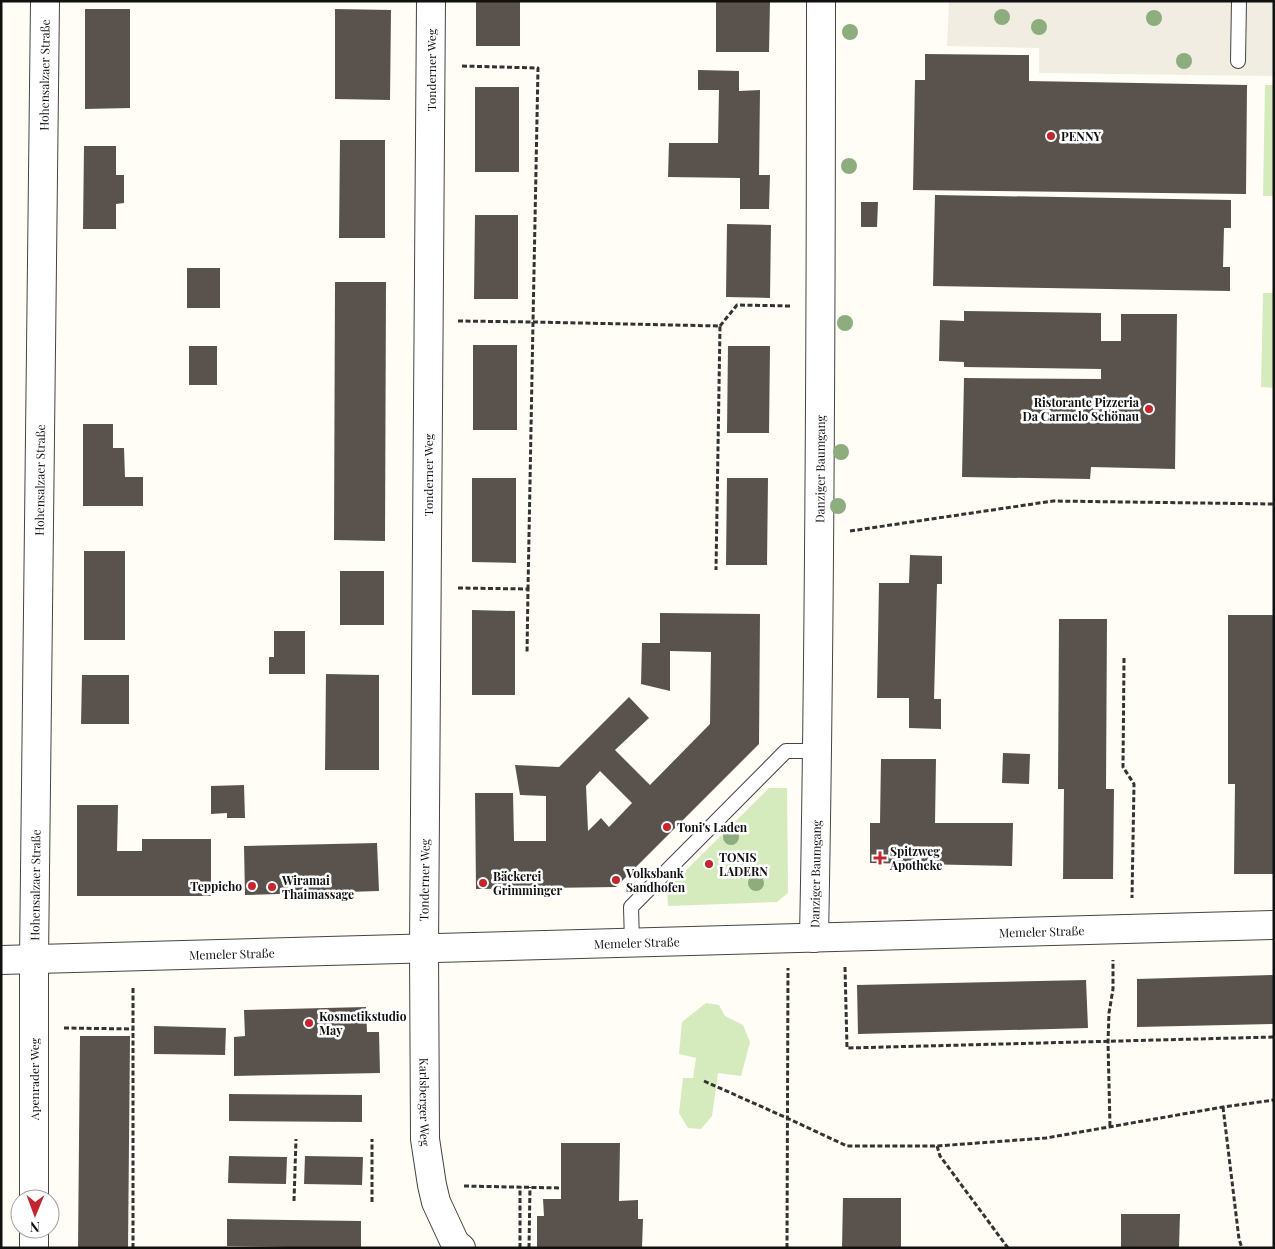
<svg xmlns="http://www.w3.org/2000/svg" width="1275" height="1249" viewBox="0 0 1275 1249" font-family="'Playfair Display',serif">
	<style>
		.green { fill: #d5ebbd }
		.plaza { fill: #f1ede2 }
		.building { fill: #5a524d; fill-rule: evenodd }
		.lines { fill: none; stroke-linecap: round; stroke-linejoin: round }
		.lane-casing { stroke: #444; stroke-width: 16 }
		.street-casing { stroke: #444; stroke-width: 30 }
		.path { stroke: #333; stroke-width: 3; stroke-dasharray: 5 2.5; stroke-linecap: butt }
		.lane { stroke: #fff; stroke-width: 14 }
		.street { stroke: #fff; stroke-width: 28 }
		.tree { fill: #8dad7f }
		.poi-dot { fill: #c4262e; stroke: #fff; stroke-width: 2 }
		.labels { text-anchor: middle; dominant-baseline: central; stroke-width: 5; stroke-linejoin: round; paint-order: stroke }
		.street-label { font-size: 12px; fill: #111; stroke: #fff }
		.poi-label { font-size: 12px; font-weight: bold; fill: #111; stroke: #fff; text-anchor: start }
	</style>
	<rect width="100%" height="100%" fill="#fffdf5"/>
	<!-- green -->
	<g class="green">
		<path d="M 1265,85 L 1274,85 L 1274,196 L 1263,196 Z"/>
		<path d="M 1263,293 L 1274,293 L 1274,388 L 1261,387 Z"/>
		<path d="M 769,788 L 787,788 L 788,893 L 777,902 L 668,906 L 667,889 Z"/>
		<path d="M 706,1003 L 719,1005 L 725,1016 L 743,1025 L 750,1042 L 741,1076 L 718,1073 L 712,1116 L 701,1129 L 688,1128 L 679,1113 L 683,1078 L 693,1078 L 696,1058 L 679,1054 L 682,1022 Z"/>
	</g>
	<!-- plaza -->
	<path class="plaza" d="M 949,1 L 1274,1 L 1274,76 L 1039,73 L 1039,48 L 947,46 Z"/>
	<!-- building -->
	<g class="building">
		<rect x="476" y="1" width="44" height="45"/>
		<path d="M 716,1 L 770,1 L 769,52 L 716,52 Z"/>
		<path d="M 85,9 L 130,9 L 130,108 L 85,109 Z"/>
		<path d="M 335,9 L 391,10 L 390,100 L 335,99 Z"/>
		<path d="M 925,54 L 1029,55 L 1029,81 L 1247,85 L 1246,194 L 913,190 L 915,80 L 925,80 Z"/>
		<path d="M 698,70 L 739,71 L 739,91 L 760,90 L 759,175 L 770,175 L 769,209 L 740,209 L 740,178 L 668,177 L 669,143 L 718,143 L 719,90 L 698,90 Z"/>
		<rect x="475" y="87" width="44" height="85"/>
		<path d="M 340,140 L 385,140 L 385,238 L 339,238 Z"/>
		<path d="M 84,146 L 116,146 L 116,175 L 124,175 L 124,203 L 116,204 L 116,229 L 83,229 Z"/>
		<path d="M 935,195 L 1231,200 L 1231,228 L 1224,228 L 1223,267 L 1230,267 L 1230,291 L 933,286 Z"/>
		<path d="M 861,202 L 878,202 L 877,227 L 861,227 Z"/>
		<path d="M 475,215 L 518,215 L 518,299 L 474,299 Z"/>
		<path d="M 727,224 L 771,225 L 770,298 L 726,297 Z"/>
		<rect x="187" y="268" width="33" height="40"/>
		<path d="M 335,282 L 386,282 L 385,541 L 334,540 Z"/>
		<path d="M 964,311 L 1101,313 L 1101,341 L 1121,341 L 1121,314 L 1177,314 L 1175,469 L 1091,467 L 1090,479 L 962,477 L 964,378 L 1101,379 L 1101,369 L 964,367 L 964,362 L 939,361 L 940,320 L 964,321 Z"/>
		<rect x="473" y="345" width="44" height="85"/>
		<rect x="189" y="346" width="28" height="39"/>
		<path d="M 728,346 L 770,346 L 769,433 L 727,433 Z"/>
		<path d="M 83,424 L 113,424 L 113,448 L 124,448 L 125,477 L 143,477 L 143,506 L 83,506 Z"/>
		<path d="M 472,478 L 516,478 L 516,563 L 472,562 Z"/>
		<path d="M 727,478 L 768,478 L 767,565 L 726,565 Z"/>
		<rect x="84" y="551" width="41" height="89"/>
		<path d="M 910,555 L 942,556 L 942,584 L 937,584 L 934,699 L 941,699 L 941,729 L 909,728 L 909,698 L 877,698 L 879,583 L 909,583 Z"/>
		<rect x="340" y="571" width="44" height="54"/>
		<path d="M 472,610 L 515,611 L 515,695 L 472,695 Z"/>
		<path d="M 660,613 L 760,614 L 759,744 L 616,887 L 476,889 L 475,793 L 513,793 L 514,841 L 546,841 L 546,796 L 520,795 L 515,765 L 559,767 L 629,697 L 649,718 L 615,750 L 650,785 L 710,724 L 711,652 L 670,651 L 670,691 L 641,684 L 642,643 L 660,643 ZM 600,771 L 632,803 L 609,827 L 601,818 L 588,831 L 586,786 Z"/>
		<path d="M 1228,615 L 1274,615 L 1274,874 L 1234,874 L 1235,784 L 1228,784 Z"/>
		<path d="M 1059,619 L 1107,619 L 1106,789 L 1114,789 L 1113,879 L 1063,879 L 1064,789 L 1058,789 Z"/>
		<path d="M 274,631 L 305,631 L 305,674 L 269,674 L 269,657 L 274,657 Z"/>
		<path d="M 326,674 L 379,675 L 379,770 L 325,770 Z"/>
		<path d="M 82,675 L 129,675 L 129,724 L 81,724 Z"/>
		<path d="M 1003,753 L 1030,754 L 1029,784 L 1002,783 Z"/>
		<path d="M 881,759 L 936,759 L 935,823 L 1013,823 L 1012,866 L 870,863 L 870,823 L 880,823 Z"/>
		<path d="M 244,785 L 245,818 L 227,818 L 227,813 L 211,814 L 211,786 Z"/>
		<path d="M 77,805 L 118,805 L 117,851 L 142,851 L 142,839 L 211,839 L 211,896 L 77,896 Z"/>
		<path d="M 377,843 L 379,891 L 245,895 L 244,846 Z"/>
		<path d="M 1274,975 L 1274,1024 L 1137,1027 L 1137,979 Z"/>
		<path d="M 1086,980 L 1088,1028 L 858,1034 L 857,985 Z"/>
		<path d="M 366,1007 L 367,1032 L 379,1032 L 380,1073 L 234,1076 L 234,1037 L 245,1036 L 244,1010 Z"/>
		<path d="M 154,1026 L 226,1028 L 225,1055 L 154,1054 Z"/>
		<path d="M 80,1036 L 130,1036 L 128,1248 L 78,1248 Z"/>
		<path d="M 229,1094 L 362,1095 L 362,1122 L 229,1121 Z"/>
		<path d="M 561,1143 L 620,1143 L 619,1201 L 638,1200 L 638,1219 L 643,1219 L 642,1248 L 537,1248 L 537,1216 L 544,1216 L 543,1199 L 561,1199 Z"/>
		<path d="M 229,1156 L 287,1157 L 286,1184 L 228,1183 Z"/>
		<path d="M 305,1156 L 363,1157 L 362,1185 L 304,1184 Z"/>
		<path d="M 843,1198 L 901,1198 L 901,1248 L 842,1248 Z"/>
		<path d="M 1121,1214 L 1180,1214 L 1179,1248 L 1121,1248 Z"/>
		<path d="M 227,1219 L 361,1221 L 361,1248 L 227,1246 Z"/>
	</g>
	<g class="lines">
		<!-- lane casing -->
		<g class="lane-casing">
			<g id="lane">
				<path d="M 1238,61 L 1239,1"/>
				<path d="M 632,942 L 631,907 L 786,751 L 818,751"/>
			</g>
		</g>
		<!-- street casing -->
		<g class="street-casing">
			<g id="street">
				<path id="s1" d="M 431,1 L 424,948 L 425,1139 L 432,1185 L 436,1202 L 455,1243 L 461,1248"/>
				<path id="s2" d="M 814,938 C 820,626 821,313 821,1"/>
				<path id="s3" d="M 1,960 L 1274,925"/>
				<path id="s4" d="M 34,1199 L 34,959 L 45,1"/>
				<path d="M 34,1248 L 34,1229"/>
			</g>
		</g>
		<!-- path -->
		<g class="path">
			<path d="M 462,66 L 538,68 L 533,322 L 720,326 L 716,570"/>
			<path d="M 458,321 L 533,322 L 528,589"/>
			<path d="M 720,326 L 737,305 L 790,306"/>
			<path d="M 850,531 L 1053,501 L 1274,504"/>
			<path d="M 458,588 L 528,589 L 527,654"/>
			<path d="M 1124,658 L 1123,767 L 1134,784 L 1132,898"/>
			<path d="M 845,967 L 847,1048 L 1274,1037"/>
			<path d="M 64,1028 L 133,1029 L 133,987"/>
			<path d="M 704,1081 L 787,1118 L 847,1146 L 937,1146 L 1046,1138 L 1223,1107 L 1274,1100"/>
			<path d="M 1223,1107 L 1239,1239 L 1242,1248"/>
			<path d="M 1110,1126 L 1108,1042 L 1109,1013 L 1113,989 L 1113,960"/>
			<path d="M 937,1146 L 940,1156 L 1008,1248"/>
			<path d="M 464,1186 L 561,1188"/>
			<path d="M 294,1201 L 296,1139"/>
			<path d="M 372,1202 L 372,1139"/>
			<path d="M 133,1248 L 133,1029"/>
			<path d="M 520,1248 L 520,1187"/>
			<path d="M 529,1248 L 530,1187"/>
			<path d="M 787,1248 L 788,968"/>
		</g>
		<!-- lane -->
		<use href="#lane" class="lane"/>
		<!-- street -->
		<use href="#street" class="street"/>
	</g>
	<!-- trees -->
	<g class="tree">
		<circle cx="1002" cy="17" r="8"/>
		<circle cx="1154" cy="18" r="8"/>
		<circle cx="1039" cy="27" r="8"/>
		<circle cx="850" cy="32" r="8"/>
		<circle cx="1184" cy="61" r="8"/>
		<circle cx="849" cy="166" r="8"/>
		<circle cx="845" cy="323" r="8"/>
		<circle cx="841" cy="452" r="8"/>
		<circle cx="838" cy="506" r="8"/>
		<circle cx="731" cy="837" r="8"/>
		<circle cx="756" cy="883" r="8"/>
	</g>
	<!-- markers -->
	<g class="poi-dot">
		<circle cx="1051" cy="136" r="5"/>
		<circle cx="1149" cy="409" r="5"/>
		<circle cx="667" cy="827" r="5"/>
		<path d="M877.5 850.5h5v5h5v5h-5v5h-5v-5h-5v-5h5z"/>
		<circle cx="709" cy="864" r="5"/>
		<circle cx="616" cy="880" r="5"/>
		<circle cx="483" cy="883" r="5"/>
		<circle cx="252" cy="886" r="5"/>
		<circle cx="272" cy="887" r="5"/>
		<circle cx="309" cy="1023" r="5"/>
	</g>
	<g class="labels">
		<!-- street labels -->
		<g class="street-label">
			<text transform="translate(431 70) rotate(-90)">Tonderner Weg</text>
			<text stroke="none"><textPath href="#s4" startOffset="1124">Hohensalzaer Straße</textPath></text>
			<text stroke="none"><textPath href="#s2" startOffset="469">Danziger Baumgang</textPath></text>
			<text transform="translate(428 475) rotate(-90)">Tonderner Weg</text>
			<text stroke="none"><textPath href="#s4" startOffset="719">Hohensalzaer Straße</textPath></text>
			<text stroke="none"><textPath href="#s2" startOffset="64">Danziger Baumgang</textPath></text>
			<text transform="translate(424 880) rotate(-89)">Tonderner Weg</text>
			<text stroke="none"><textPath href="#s4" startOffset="314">Hohensalzaer Straße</textPath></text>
			<text stroke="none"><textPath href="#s3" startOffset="1041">Memeler Straße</textPath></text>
			<text stroke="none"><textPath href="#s3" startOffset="636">Memeler Straße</textPath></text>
			<text stroke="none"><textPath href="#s3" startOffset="231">Memeler Straße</textPath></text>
			<text transform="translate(34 1079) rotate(-90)">Apenrader Weg</text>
			<text stroke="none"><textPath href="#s1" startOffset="1101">Karlsberger Weg</textPath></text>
		</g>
		<!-- poi labels -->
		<g class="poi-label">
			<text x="1061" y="136">PENNY</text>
			<text x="1139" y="402" text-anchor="end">Ristorante Pizzeria<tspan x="1139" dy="14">Da Carmelo Schönau</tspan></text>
			<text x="677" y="827">Toni's Laden</text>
			<text x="890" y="851">Spitzweg<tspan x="890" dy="14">Apotheke</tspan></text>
			<text x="719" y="857">TONIS<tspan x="719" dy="14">LADERN</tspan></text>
			<text x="626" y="873">Volksbank<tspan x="626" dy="14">Sandhofen</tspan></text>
			<text x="493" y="876">Bäckerei<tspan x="493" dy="14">Grimminger</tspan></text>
			<text x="282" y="880">Wiramai<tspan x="282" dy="14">Thaimassage</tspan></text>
			<text x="242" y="886" text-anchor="end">Teppicho</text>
			<text x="319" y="1016">Kosmetikstudio<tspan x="319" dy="14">May</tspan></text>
		</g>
	</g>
	<!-- border -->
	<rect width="1275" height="1249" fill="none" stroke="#111111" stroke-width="5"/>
	<!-- north arrow -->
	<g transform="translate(35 1214) rotate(181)"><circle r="24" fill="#ffffff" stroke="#a0a0a0"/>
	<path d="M0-4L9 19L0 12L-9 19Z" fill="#c4262e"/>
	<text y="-8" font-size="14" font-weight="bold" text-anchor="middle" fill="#111111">N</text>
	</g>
</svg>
